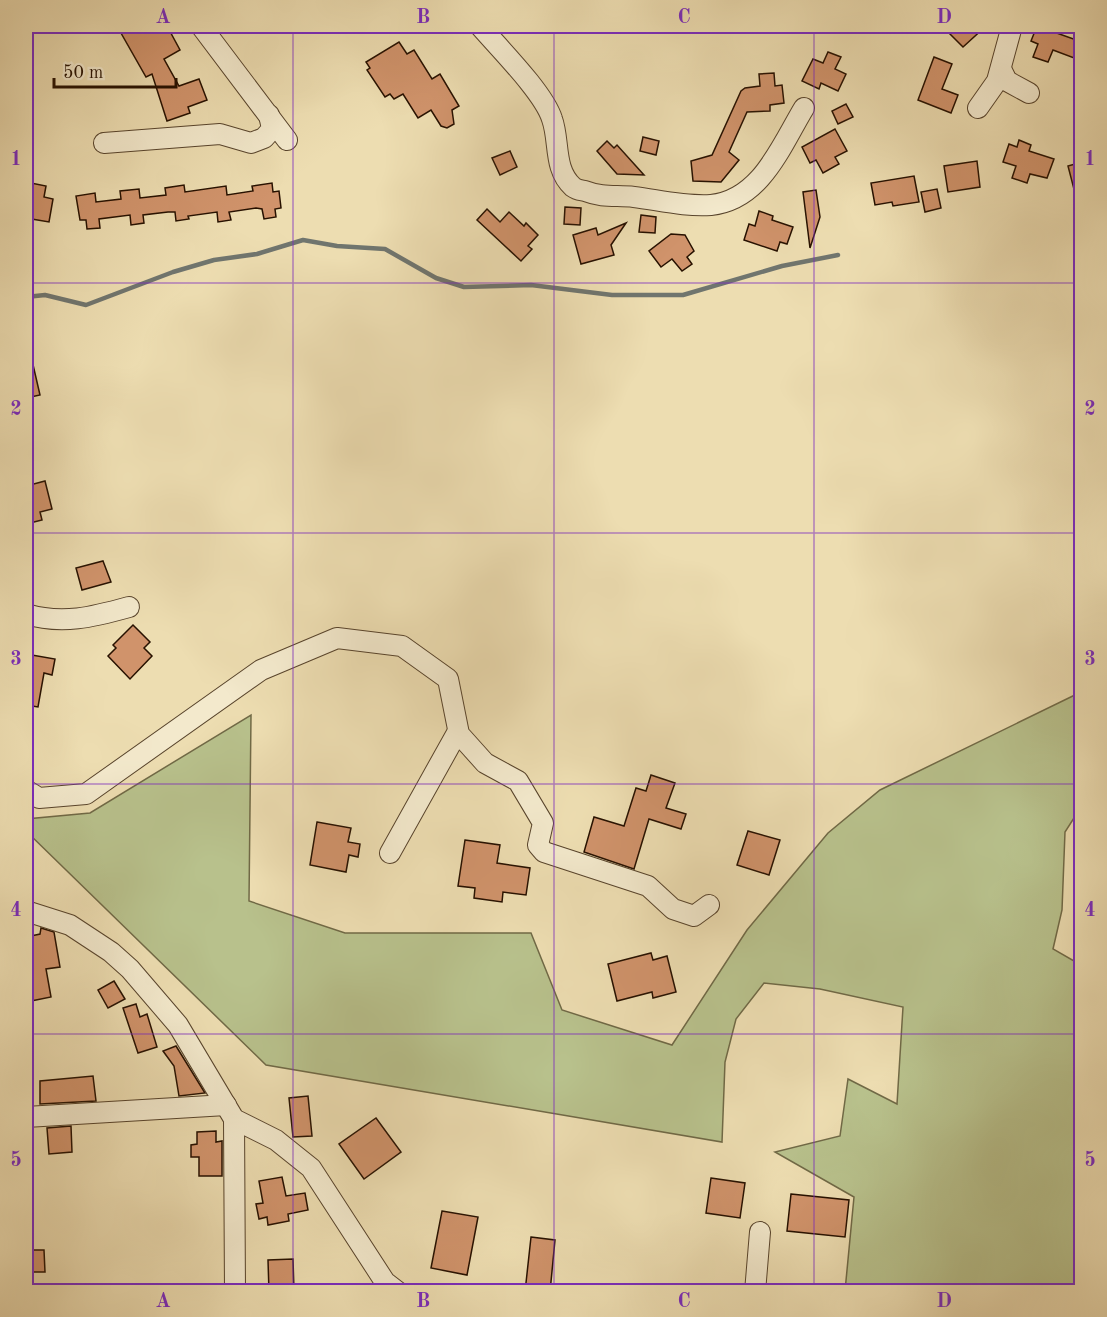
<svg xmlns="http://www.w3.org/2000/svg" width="1107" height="1317" viewBox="0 0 1107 1317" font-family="'Old Standard TT',serif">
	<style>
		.green { fill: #b8c18c; stroke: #706946; stroke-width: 1.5 }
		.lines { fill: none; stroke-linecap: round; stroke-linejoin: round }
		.stream { stroke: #70756e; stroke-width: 4.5 }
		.building { fill: #d0936b; stroke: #271100; stroke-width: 1.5 }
		.minor-casing { stroke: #58442c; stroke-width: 22 }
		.minor { stroke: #f3e9cc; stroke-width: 20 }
		.grid { fill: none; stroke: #7b2cbf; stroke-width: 1.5; stroke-opacity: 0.55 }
		.neatline { fill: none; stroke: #7b2cbf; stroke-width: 2 }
		.grid-label { font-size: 20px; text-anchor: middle; font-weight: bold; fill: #7b2cbf }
	</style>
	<rect width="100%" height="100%" fill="#edddb1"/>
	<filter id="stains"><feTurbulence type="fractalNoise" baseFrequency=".00333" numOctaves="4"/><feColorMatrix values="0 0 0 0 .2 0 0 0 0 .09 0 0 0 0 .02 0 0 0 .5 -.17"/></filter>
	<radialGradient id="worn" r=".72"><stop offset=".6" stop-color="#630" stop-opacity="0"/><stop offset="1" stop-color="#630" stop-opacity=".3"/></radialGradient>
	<!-- green -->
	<path class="green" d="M 1081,692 L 1081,807 L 1065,832 L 1062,910 L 1053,949 L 1081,965 L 1081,1291 L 845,1291 L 854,1197 L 775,1152 L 840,1136 L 848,1079 L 897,1104 L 903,1007 L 820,989 L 764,983 L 736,1019 L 725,1062 L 722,1142 L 266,1065 L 26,831 L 26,819 L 90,813 L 251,715 L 249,901 L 345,933 L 531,933 L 562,1010 L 672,1045 L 747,930 L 828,833 L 880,790 Z"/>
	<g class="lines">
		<!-- stream -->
		<path class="stream" d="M 26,297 L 45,295 L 86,305 L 173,272 L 214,260 L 257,254 L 303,240 L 337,246 L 385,249 L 436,278 L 464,287 L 531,285 L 612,295 L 683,295 L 782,266 L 838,255"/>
	</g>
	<!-- building -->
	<g class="building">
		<path d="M 117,26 L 167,26 L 180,50 L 164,59 L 179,86 L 199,79 L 207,100 L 188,107 L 190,113 L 167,121 L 152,74 L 146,77 Z"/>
		<path d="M 942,26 L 986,26 L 963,47 Z"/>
		<path d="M 1037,26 L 1082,42 L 1082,61 L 1053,50 L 1048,62 L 1033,57 L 1038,44 L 1031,41 Z"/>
		<path d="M 399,42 L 407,54 L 414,50 L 432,79 L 440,74 L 459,106 L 452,110 L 454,124 L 447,128 L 441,126 L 431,110 L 418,118 L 403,94 L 394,99 L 390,94 L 385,97 L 367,70 L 370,68 L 366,62 Z"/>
		<path d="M 828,52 L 841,57 L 835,69 L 846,74 L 838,91 L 821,83 L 819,89 L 802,81 L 813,59 L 823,63 Z"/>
		<path d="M 934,57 L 952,64 L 942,89 L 958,95 L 951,113 L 918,100 Z"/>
		<path d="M 774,73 L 775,86 L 782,85 L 784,103 L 770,105 L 770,111 L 747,112 L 729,152 L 739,160 L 721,182 L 693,181 L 691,161 L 712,155 L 741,91 L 745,88 L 760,86 L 759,74 Z"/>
		<path d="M 846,104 L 853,117 L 838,124 L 832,111 Z"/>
		<path d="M 835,129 L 847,151 L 835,157 L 839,164 L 823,173 L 816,160 L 810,163 L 802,147 Z"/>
		<path d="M 643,137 L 659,141 L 656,155 L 640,151 Z"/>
		<path d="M 1019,140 L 1031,145 L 1029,151 L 1054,159 L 1047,178 L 1030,174 L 1027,183 L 1012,178 L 1016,166 L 1003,162 L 1009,144 L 1017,147 Z"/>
		<path d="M 607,141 L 614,148 L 617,145 L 644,175 L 617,174 L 597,151 Z"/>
		<path d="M 510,151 L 517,167 L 500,175 L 492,158 Z"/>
		<path d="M 977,161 L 980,187 L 948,192 L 944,166 Z"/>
		<path d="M 1082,162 L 1082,200 L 1077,201 L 1068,166 Z"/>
		<path d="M 914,176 L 919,202 L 893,206 L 892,202 L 875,205 L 871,183 Z"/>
		<path d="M 26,182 L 46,186 L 44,197 L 53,199 L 49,222 L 26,218 Z"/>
		<path d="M 272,183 L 273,192 L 279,191 L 281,208 L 275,209 L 276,217 L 264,219 L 262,209 L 256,208 L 229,212 L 231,220 L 218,222 L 217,212 L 188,216 L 189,219 L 176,221 L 175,212 L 168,212 L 143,215 L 144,223 L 131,225 L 130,215 L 99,219 L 100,228 L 87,229 L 86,220 L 80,220 L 76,196 L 95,193 L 96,202 L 121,199 L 120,191 L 139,189 L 140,198 L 166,195 L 165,188 L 184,185 L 185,192 L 226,186 L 227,195 L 253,191 L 252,186 Z"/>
		<path d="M 937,189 L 941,208 L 925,212 L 921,192 Z"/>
		<path d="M 816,190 L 820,217 L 810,248 L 803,192 Z"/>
		<path d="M 565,207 L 581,208 L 580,225 L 564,224 Z"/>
		<path d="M 487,209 L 500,222 L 509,212 L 524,226 L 526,223 L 538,235 L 528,246 L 532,249 L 521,261 L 477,220 Z"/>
		<path d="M 759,211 L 773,216 L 772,220 L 793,227 L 787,244 L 780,242 L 777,251 L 744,240 L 749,224 L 755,226 Z"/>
		<path d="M 641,215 L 656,217 L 655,233 L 639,232 Z"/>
		<path d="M 626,223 L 611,245 L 614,255 L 581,264 L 573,235 L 596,228 L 598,235 Z"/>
		<path d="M 671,234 L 685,235 L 694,251 L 687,257 L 692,264 L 682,271 L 672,259 L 661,267 L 649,251 Z"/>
		<path d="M 31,356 L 40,395 L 26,398 L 26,357 Z"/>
		<path d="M 45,481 L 52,509 L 40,512 L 42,520 L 26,524 L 26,486 Z"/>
		<path d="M 103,561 L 111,582 L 82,590 L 76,568 Z"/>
		<path d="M 133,625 L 150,642 L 144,648 L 152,656 L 130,679 L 108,656 L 116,648 L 113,645 Z"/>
		<path d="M 26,654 L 55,659 L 52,675 L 44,673 L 38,707 L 26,705 Z"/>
		<path d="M 651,775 L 675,783 L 666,808 L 686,814 L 681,829 L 649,819 L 634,869 L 584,852 L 594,817 L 624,826 L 636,788 L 646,791 Z"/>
		<path d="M 317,822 L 351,828 L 348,842 L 360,844 L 358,857 L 349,855 L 346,872 L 310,865 Z"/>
		<path d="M 748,831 L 780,840 L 769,875 L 737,865 Z"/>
		<path d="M 465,840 L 500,845 L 497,863 L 530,868 L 526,895 L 503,892 L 502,902 L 474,898 L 475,888 L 458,886 Z"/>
		<path d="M 41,928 L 54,932 L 60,967 L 46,969 L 51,997 L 26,1002 L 26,937 L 40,934 Z"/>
		<path d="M 651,953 L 653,960 L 667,956 L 676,992 L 653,998 L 652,992 L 617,1001 L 608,964 Z"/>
		<path d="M 114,981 L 125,999 L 108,1008 L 98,990 Z"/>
		<path d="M 136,1004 L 140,1017 L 147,1014 L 157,1047 L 138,1053 L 123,1008 Z"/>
		<path d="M 176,1046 L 205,1093 L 179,1096 L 174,1066 L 163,1051 Z"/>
		<path d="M 93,1076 L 96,1101 L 40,1104 L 40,1081 Z"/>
		<path d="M 308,1096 L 312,1136 L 293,1137 L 289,1098 Z"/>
		<path d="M 376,1118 L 401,1152 L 364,1179 L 339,1144 Z"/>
		<path d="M 71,1126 L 72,1152 L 49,1154 L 47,1128 Z"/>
		<path d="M 216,1131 L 216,1142 L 222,1141 L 222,1176 L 199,1176 L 199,1157 L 191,1157 L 191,1145 L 197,1144 L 197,1132 Z"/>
		<path d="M 282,1177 L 286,1196 L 305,1193 L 308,1210 L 288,1214 L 289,1221 L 268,1225 L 267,1217 L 259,1219 L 256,1204 L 263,1203 L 259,1181 Z"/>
		<path d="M 711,1178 L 745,1183 L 740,1218 L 706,1213 Z"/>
		<path d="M 791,1194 L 849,1200 L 845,1237 L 787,1231 Z"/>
		<path d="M 442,1211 L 478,1217 L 467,1275 L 431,1268 Z"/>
		<path d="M 531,1237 L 555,1240 L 550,1292 L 525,1292 Z"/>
		<path d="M 26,1250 L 44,1250 L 45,1272 L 26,1272 Z"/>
		<path d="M 293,1259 L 294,1292 L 269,1292 L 268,1260 Z"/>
	</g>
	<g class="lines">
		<!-- minor casing -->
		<g class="minor-casing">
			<g id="minor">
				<path d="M 201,26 L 287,140"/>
				<path d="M 480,26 C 499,48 544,93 552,119 C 560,141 553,169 573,187 C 577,190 580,190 585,191 C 603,198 616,195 634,197 C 658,200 686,207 711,205 C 761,200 781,146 804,108"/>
				<path d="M 1001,69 L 1007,81 L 1029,93"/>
				<path d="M 978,108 L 997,81 L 1012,26"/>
				<path d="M 104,143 L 220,134 L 251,143 L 264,138 L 272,129 L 269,115"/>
				<path d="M 26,614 C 62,625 93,617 129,607"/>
				<path d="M 26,790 L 39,798 L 86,794 L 261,670 L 337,638 L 402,646 L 448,679 L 459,734 L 485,763 L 518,781 L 543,823 L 538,845 L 544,852 L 648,886 L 673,909 L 694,916 L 709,905"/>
				<path d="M 390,853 L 458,731"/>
				<path d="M 26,911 L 70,925 L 111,952 L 130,969 L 178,1025 L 234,1119 L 276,1140 L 311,1168 L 385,1282 L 398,1292"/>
				<path d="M 26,1117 L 226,1105"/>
				<path d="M 234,1119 L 235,1292"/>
				<path d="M 755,1292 L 760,1232"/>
			</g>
		</g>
		<!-- minor -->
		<use href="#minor" class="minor"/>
	</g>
	<!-- grid -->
	<path class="grid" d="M 293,26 L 293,1292M 554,26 L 554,1292M 814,26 L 814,1292M 26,283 L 1082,283M 26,533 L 1082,533M 26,784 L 1082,784M 26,1034 L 1082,1034"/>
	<!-- margin -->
	<rect width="1107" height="1317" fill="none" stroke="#edddb1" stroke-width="66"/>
	<!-- scale -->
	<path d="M54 78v9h122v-9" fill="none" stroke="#271100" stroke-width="3"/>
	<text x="63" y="78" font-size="18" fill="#271100" stroke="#f3e9cc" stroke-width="4.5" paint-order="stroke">50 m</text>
	<rect x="33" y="33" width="1041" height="1251" class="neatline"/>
	<g class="grid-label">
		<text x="163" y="23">A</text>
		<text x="423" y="23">B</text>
		<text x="684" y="23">C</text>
		<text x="944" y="23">D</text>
		<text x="16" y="165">1</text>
		<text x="1090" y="165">1</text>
		<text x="16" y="415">2</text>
		<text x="1090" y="415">2</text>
		<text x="16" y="665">3</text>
		<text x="1090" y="665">3</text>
		<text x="16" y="916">4</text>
		<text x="1090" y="916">4</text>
		<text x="16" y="1166">5</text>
		<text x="1090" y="1166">5</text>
		<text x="163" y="1307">A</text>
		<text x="423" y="1307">B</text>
		<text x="684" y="1307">C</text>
		<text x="944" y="1307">D</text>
	</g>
	<rect width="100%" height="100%" filter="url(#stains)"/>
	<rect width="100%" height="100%" fill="url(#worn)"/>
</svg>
